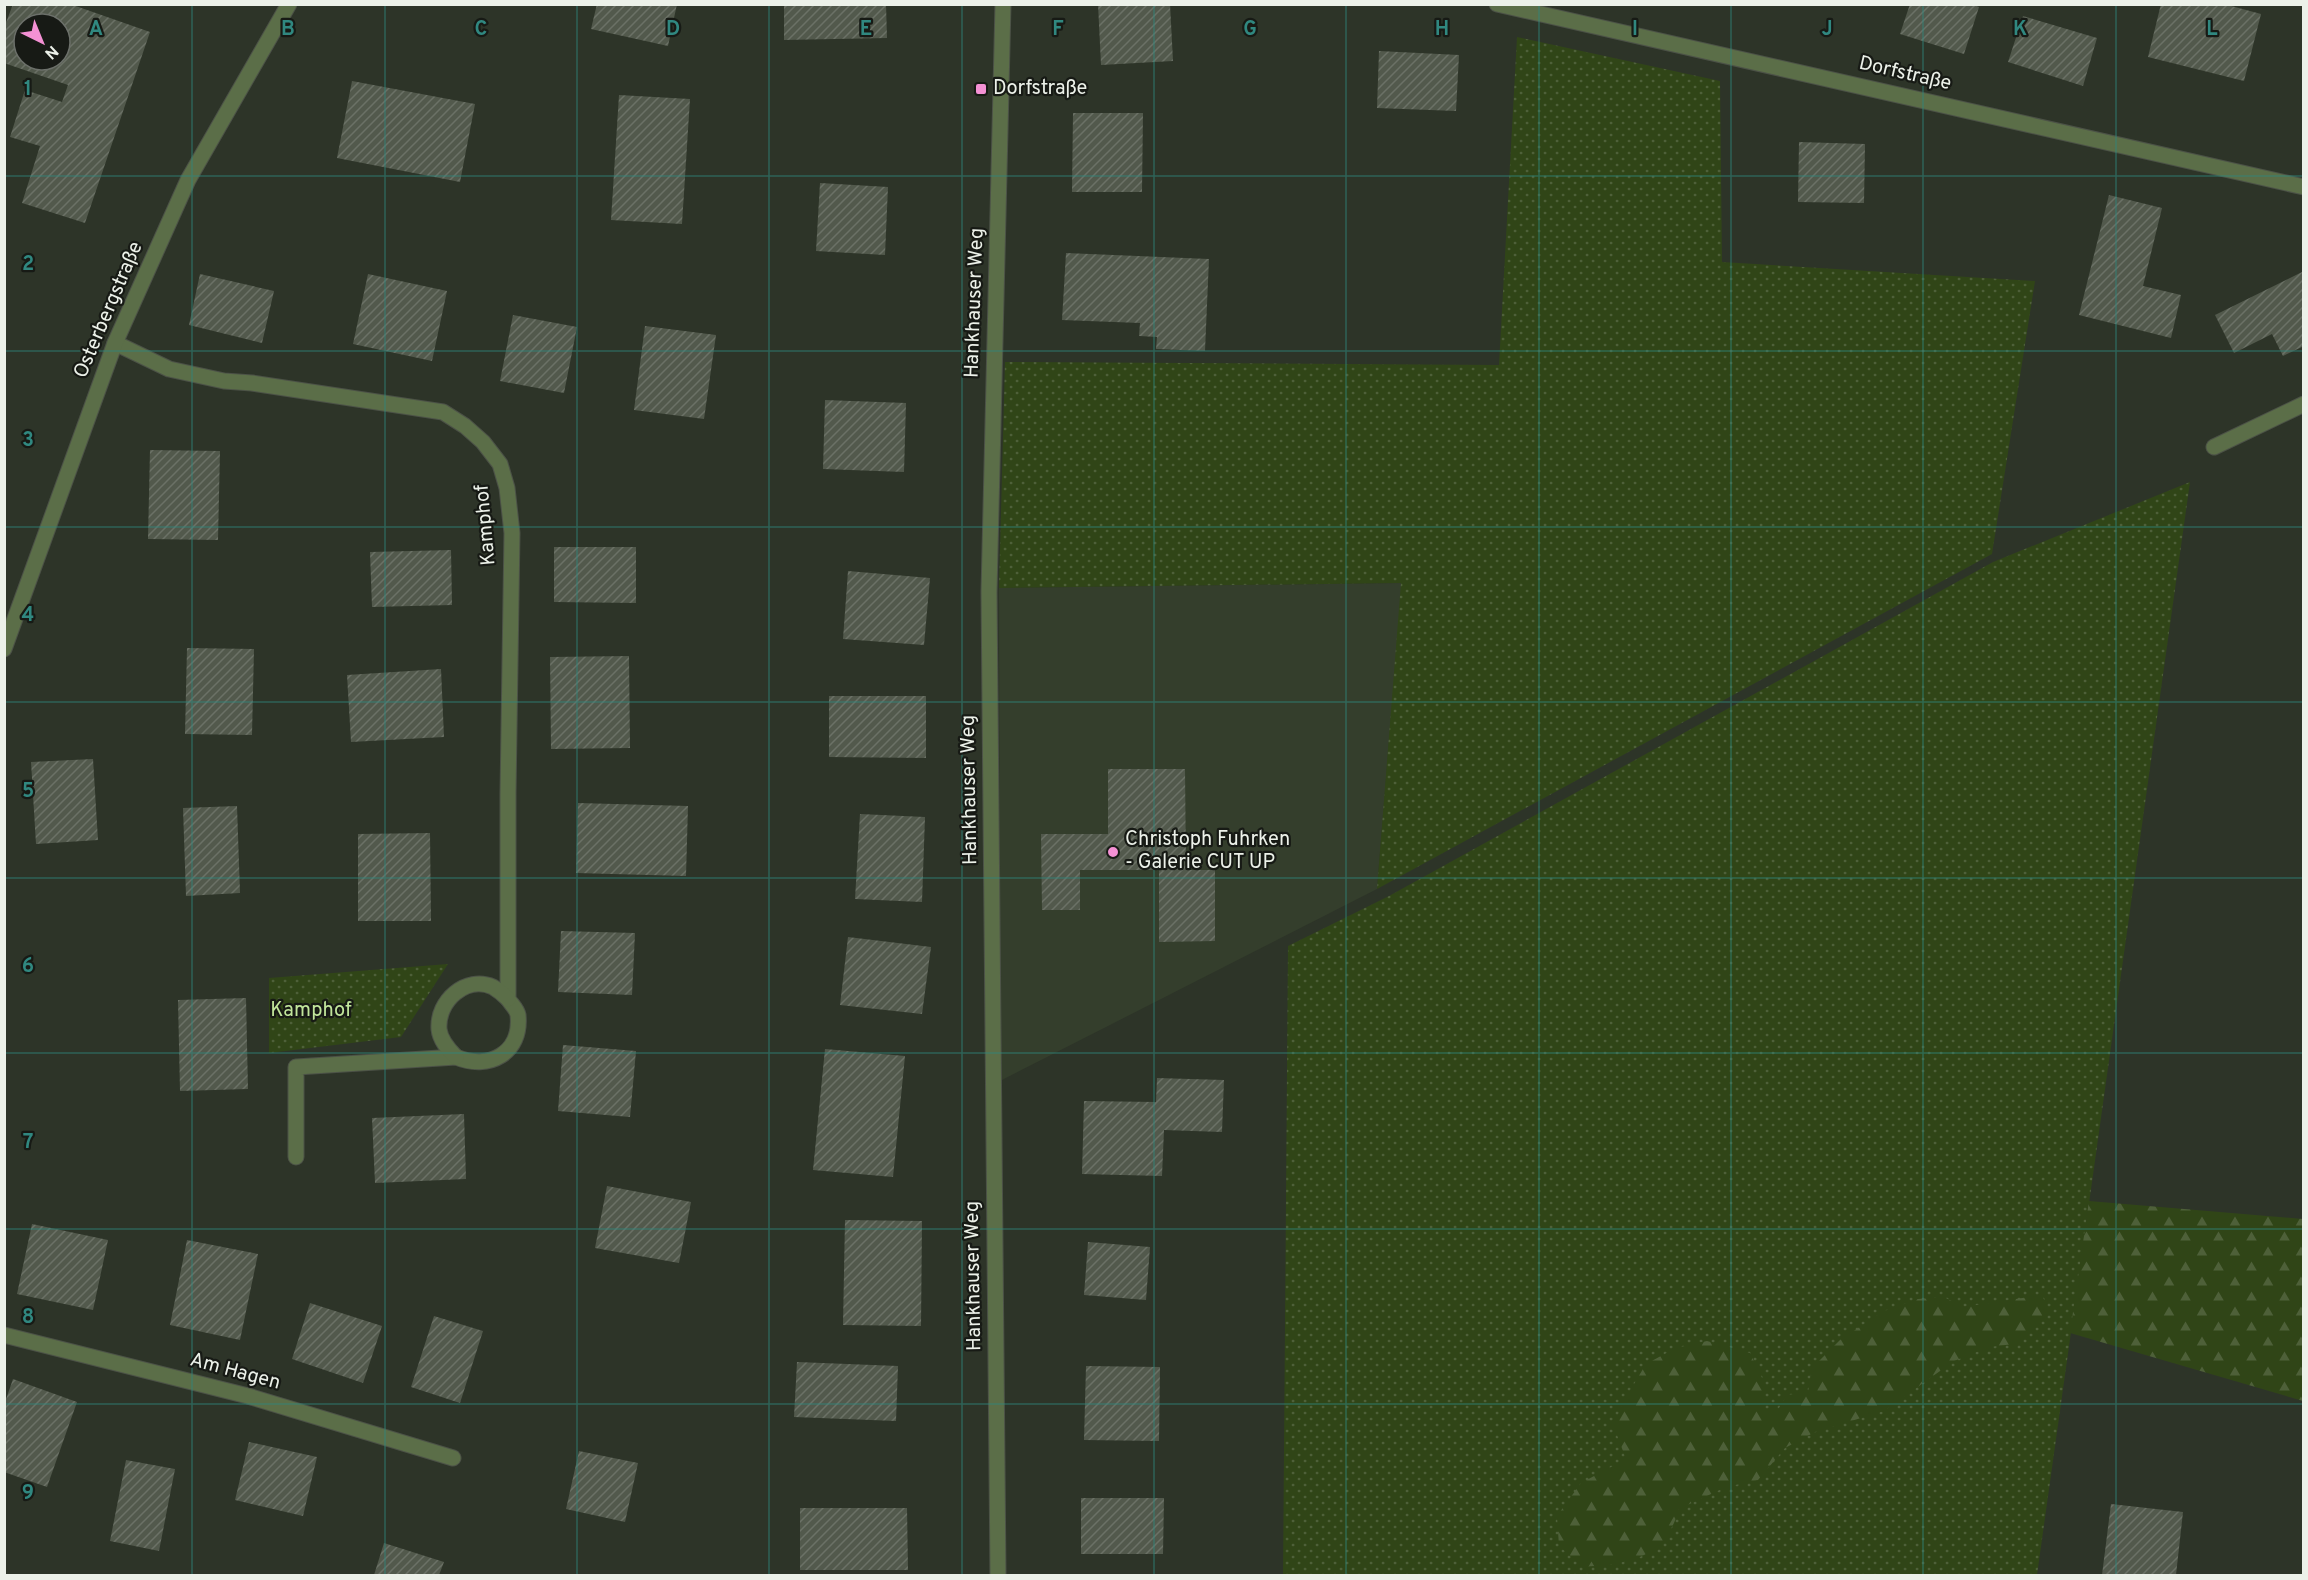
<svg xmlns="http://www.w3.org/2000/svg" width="2308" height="1580" viewBox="0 0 2308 1580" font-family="Overpass,sans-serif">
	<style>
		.built { fill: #343e2c }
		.green { fill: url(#green-dots) }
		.forest { fill: url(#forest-firs) }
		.building { fill: url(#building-hatch); fill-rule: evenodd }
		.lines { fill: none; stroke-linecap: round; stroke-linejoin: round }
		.lane-casing { stroke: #4c5247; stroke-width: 17 }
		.street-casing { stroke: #4c5247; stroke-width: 17 }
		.lane { stroke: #5b6e48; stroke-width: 15 }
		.street { stroke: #5b6e48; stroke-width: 15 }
		.grid { fill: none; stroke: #308880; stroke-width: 1.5; stroke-opacity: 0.55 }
		.poi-dot { fill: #f491d4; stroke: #171a15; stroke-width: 2 }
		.labels { text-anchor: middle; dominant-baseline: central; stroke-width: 4.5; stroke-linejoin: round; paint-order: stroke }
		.street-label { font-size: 20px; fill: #ecf1e9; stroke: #171a15 }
		.poi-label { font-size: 20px; fill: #ecf1e9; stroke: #171a15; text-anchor: start }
		.park-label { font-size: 20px; fill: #c1e69b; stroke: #171a15 }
		.grid-label { font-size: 20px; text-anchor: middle; font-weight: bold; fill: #308880; stroke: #171a15; stroke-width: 4.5; stroke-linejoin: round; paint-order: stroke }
	</style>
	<defs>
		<pattern id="green-dots" width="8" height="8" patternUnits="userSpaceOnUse" patternTransform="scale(1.5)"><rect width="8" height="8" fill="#304517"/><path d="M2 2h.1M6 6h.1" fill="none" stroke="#4e6039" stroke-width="1.8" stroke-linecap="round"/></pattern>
		<pattern id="forest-firs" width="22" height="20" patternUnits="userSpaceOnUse" patternTransform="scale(1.5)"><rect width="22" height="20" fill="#304517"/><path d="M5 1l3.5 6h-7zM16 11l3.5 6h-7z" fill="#4e6039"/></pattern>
		<pattern id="building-hatch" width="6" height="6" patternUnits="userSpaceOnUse" patternTransform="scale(1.5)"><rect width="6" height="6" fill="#52594c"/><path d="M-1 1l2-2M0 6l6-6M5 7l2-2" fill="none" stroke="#6b7166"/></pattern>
	</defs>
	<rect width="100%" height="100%" fill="#2d3428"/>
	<!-- built -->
	<path class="built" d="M 1402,583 L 1377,889 L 1000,1081 L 999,588 Z"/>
	<!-- green -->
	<g class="green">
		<path d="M 1517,37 L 1720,81 L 1722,262 L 2035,281 L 1992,554 L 1377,889 L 1401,583 L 999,588 L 1005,362 L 1499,365 Z"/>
		<path d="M 2190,482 L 2037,1575 L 1283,1576 L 1288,946 L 1389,896 L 1993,562 Z"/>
		<path d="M 448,964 L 401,1037 L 269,1053 L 269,978 Z"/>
	</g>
	<!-- forest -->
	<g class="forest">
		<path d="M 2089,1201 L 2303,1219 L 2303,1401 L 2070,1333 Z"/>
		<path d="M 2042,1295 L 2050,1313 L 2014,1344 L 1989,1347 L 1954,1361 L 1884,1411 L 1815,1432 L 1785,1448 L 1758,1480 L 1726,1487 L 1679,1509 C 1664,1560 1630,1563 1583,1567 L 1559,1546 L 1557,1516 L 1581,1483 L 1626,1459 L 1614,1427 L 1622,1404 L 1646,1364 L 1676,1348 L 1707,1341 L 1750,1353 L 1765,1384 L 1762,1410 L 1777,1411 L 1787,1395 L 1808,1392 L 1812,1368 L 1840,1340 L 1884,1311 L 1918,1299 L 1944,1297 L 1963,1307 Z"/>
	</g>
	<!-- building -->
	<g class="building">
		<path d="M 13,4 L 70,4 L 150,32 L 85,223 L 22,203 L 40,146 L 10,137 L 25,90 L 62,102 L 68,85 L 4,63 L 4,28 ZM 24,24 L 60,24 L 60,60 L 24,60 Z"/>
		<path d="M 597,4 L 677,4 L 668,46 L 591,29 Z"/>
		<path d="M 784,4 L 886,4 L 887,38 L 784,40 Z"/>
		<path d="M 1098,4 L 1170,4 L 1173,61 L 1101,65 Z"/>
		<path d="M 1910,4 L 1972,4 L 1979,7 L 1964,54 L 1900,34 Z"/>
		<path d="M 2161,4 L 2224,4 L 2261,14 L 2244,81 L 2148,57 Z"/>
		<path d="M 2023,16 L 2097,38 L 2083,86 L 2008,62 Z"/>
		<path d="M 1379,51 L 1459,55 L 1456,111 L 1377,108 Z"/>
		<path d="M 352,81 L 475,104 L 460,182 L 337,158 Z"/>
		<path d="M 619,95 L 690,99 L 682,224 L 611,220 Z"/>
		<path d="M 1073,113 L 1143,113 L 1142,192 L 1072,192 Z"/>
		<path d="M 1799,142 L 1865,144 L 1864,203 L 1798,202 Z"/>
		<path d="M 820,183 L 888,187 L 885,255 L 816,251 Z"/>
		<path d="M 2109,195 L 2162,208 L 2143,286 L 2181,295 L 2171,338 L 2079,315 Z"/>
		<path d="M 1066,253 L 1209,259 L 1205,351 L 1156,349 L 1157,337 L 1139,336 L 1140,323 L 1062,320 Z"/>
		<path d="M 2304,271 L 2304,346 L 2283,356 L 2272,334 L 2234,353 L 2215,315 Z"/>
		<path d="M 200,274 L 274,291 L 262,343 L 189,325 Z"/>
		<path d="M 368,274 L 447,291 L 432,361 L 353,344 Z"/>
		<path d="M 513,315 L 577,327 L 564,393 L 500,381 Z"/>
		<path d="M 645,326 L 716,335 L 704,419 L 634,410 Z"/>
		<path d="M 825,400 L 906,403 L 904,472 L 823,469 Z"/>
		<path d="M 150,450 L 220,451 L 218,540 L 148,539 Z"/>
		<path d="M 554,547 L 636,547 L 636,603 L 554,602 Z"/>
		<path d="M 451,550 L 452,605 L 372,607 L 370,552 Z"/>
		<path d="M 848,571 L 930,578 L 924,645 L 843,639 Z"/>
		<path d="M 187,648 L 254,649 L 252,735 L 185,734 Z"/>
		<path d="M 629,656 L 630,748 L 551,749 L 550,657 Z"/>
		<path d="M 441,669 L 444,737 L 351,742 L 347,675 Z"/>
		<path d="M 829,696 L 926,696 L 926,758 L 829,757 Z"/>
		<path d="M 93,759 L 98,840 L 36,844 L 31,762 Z"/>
		<path d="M 1108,769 L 1185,769 L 1186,870 L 1215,870 L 1215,941 L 1159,942 L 1159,870 L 1080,870 L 1080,910 L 1042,910 L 1041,834 L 1108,834 Z"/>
		<path d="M 578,803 L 688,806 L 686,876 L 576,873 Z"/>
		<path d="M 237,806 L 240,893 L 186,896 L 183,808 Z"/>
		<path d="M 860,814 L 925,817 L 922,902 L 855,899 Z"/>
		<path d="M 430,833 L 431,921 L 358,921 L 358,834 Z"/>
		<path d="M 561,931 L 635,933 L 632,995 L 558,992 Z"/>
		<path d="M 848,937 L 931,947 L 922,1014 L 840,1005 Z"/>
		<path d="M 246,998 L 248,1089 L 180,1091 L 178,1000 Z"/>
		<path d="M 563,1045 L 636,1051 L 630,1117 L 558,1111 Z"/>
		<path d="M 825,1049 L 905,1056 L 893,1177 L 813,1170 Z"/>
		<path d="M 1157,1078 L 1224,1080 L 1222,1132 L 1164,1130 L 1162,1176 L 1082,1174 L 1084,1101 L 1156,1102 Z"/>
		<path d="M 464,1114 L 466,1179 L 375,1183 L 372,1118 Z"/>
		<path d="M 607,1186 L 691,1202 L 679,1263 L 595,1248 Z"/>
		<path d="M 845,1220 L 922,1221 L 921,1326 L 843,1325 Z"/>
		<path d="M 32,1224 L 108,1240 L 93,1310 L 17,1294 Z"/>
		<path d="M 187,1240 L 258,1254 L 240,1340 L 170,1325 Z"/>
		<path d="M 1088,1242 L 1150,1247 L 1146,1300 L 1084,1295 Z"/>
		<path d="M 310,1303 L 382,1326 L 363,1383 L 292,1359 Z"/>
		<path d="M 434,1316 L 483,1331 L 460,1403 L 411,1387 Z"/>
		<path d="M 797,1362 L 898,1366 L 896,1421 L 794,1417 Z"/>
		<path d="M 1086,1366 L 1160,1367 L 1159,1441 L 1084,1440 Z"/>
		<path d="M 13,1379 L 77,1402 L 47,1487 L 4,1472 L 4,1405 Z"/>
		<path d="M 249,1442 L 317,1457 L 303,1516 L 235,1500 Z"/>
		<path d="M 579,1451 L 638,1463 L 625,1522 L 566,1509 Z"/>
		<path d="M 126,1460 L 175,1469 L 159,1551 L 110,1541 Z"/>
		<path d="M 1081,1498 L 1164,1498 L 1163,1554 L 1081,1554 Z"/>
		<path d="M 2111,1504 L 2183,1512 L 2176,1575 L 2102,1575 Z"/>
		<path d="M 800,1508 L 907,1508 L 908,1570 L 800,1570 Z"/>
		<path d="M 384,1543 L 444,1562 L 439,1575 L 374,1575 Z"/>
	</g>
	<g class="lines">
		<!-- lane casing -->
		<g class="lane-casing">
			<path id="lane" d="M 2214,447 L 2304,404"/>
		</g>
		<!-- street casing -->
		<g class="street-casing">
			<g id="street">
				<path d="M 1497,4 L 2304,187"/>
				<path d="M 115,343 L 169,369 L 224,381 L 252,383 L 443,412 L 465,426 L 483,442 L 500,464 L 507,488 L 512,533 L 508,794 L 508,999 C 511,1004 517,1009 518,1015 C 522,1053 489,1071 456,1057 L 296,1067 L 296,1157"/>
				<path d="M 4,649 L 115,343 L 188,180 L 289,4"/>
				<path d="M 456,1057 C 448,1049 440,1040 439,1029 C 437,1001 466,975 493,987 C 498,990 504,995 508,999"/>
				<path d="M 4,1335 L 248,1396 L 453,1458"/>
				<path d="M 998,1576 L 989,592 L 1003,4"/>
			</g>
		</g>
		<!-- lane -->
		<use href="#lane" class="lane"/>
		<!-- street -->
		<use href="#street" class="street"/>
	</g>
	<!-- grid -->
	<path class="grid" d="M 192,4 L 192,1576M 385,4 L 385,1576M 577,4 L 577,1576M 769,4 L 769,1576M 962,4 L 962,1576M 1154,4 L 1154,1576M 1346,4 L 1346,1576M 1539,4 L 1539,1576M 1731,4 L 1731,1576M 1923,4 L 1923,1576M 2116,4 L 2116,1576M 4,176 L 2304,176M 4,351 L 2304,351M 4,527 L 2304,527M 4,702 L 2304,702M 4,878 L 2304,878M 4,1053 L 2304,1053M 4,1229 L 2304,1229M 4,1404 L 2304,1404"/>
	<!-- markers -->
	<g class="poi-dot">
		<rect x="975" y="83" width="12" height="12" rx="3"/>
		<circle cx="1113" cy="852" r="6"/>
	</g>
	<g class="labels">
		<!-- street labels -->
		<g class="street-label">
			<text transform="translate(1905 74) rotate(13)">Dorfstraße</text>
			<text transform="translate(975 303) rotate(-88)">Hankhauser Weg</text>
			<text transform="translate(109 310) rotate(-67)">Osterbergstraße</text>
			<text transform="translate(486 525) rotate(-95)">Kamphof</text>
			<text transform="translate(970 790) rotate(-91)">Hankhauser Weg</text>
			<text transform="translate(974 1276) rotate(-91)">Hankhauser Weg</text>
			<text transform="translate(235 1372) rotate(15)">Am Hagen</text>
		</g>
		<!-- poi labels -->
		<g class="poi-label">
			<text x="993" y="89">Dorfstraße</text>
			<text x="1125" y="840">Christoph Fuhrken<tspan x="1125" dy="23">- Galerie CUT UP</tspan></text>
		</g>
		<!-- park labels -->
		<g class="park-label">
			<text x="311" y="1011">Kamphof</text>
		</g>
	</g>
	<g class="grid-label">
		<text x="96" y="35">A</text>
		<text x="288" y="35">B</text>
		<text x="481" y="35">C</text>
		<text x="673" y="35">D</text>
		<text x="866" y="35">E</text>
		<text x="1058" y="35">F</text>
		<text x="1250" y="35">G</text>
		<text x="1442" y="35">H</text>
		<text x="1635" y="35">I</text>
		<text x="1827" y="35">J</text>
		<text x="2020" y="35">K</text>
		<text x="2212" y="35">L</text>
		<text x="28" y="95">1</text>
		<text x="28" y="270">2</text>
		<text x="28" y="446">3</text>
		<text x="28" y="621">4</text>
		<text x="28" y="797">5</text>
		<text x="28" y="972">6</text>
		<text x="28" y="1148">7</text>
		<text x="28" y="1323">8</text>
		<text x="28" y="1499">9</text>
	</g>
	<!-- border -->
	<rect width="2308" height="1580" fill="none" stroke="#ecf1e9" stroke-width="12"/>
	<!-- north arrow -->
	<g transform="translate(42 42) rotate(137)"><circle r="28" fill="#171a15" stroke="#6c706a" stroke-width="1.5"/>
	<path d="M0-4.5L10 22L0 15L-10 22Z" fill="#f491d4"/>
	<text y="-9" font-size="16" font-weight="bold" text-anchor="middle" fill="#ecf1e9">N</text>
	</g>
</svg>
